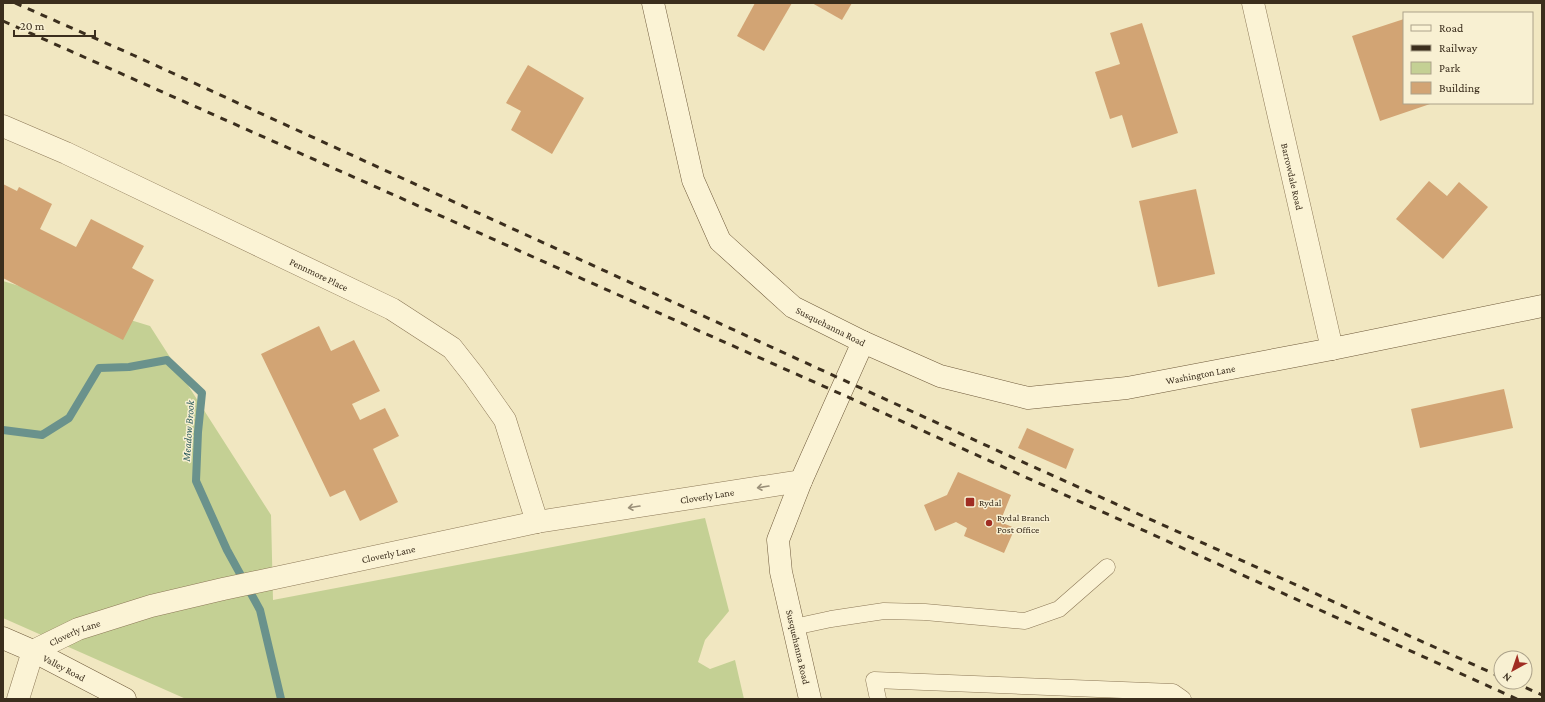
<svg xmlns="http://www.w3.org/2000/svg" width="1545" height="702" viewBox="0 0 1545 702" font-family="'Crimson Pro',serif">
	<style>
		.green { fill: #c4d094 }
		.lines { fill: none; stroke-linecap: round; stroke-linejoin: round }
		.stream { stroke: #6a928c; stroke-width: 8 }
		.building { fill: #d2a474 }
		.service-casing { stroke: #8c7857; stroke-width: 17 }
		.minor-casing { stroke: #8c7857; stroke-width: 23 }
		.secondary-casing { stroke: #6e593a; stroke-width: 23 }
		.service { stroke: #fbf3d5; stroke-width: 16 }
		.minor { stroke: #fbf3d5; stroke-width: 22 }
		.secondary { stroke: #fbf3d5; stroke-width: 22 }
		.rail { stroke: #3b2e1d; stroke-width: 3; stroke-dasharray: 7 7; stroke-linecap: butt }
		.oneway { stroke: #9b9079 }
		.poi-dot { fill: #a02d22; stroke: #f8f0d2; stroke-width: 1.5 }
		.labels { text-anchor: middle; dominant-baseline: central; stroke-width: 3; stroke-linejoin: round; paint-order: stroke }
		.street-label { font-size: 10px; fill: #3b2e1d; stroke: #f8f0d2 }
		.poi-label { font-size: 10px; fill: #3b2e1d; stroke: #f8f0d2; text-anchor: start }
		.water-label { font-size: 11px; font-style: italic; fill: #2b5b5c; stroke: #f8f0d2 }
	</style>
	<rect width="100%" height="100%" fill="#f1e7c1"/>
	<!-- green -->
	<path class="green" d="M 3,281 L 150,326 L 271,515 L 273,600 L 705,518 L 729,611 L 705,640 L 698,662 L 710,669 L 735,660 L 744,699 L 186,699 L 3,618 Z"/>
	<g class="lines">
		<!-- stream -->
		<path class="stream" d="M 3,430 L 42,435 L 69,418 L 99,368 L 129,367 L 167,360 L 202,393 L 198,432 L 196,481 L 227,550 L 260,610 L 281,699"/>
	</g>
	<!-- building -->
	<g class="building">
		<path d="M 755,3 L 792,3 L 764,51 L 737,36 Z"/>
		<path d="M 812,3 L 852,3 L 842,20 Z"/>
		<path d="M 1404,19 L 1404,103 L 1433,103 L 1380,121 L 1352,36 Z"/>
		<path d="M 1142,23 L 1178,133 L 1132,148 L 1122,115 L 1110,119 L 1095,72 L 1120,64 L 1110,33 Z"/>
		<path d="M 528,65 L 584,98 L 552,154 L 511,130 L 521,111 L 506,103 Z"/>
		<path d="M 1429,181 L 1447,196 L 1459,182 L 1488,207 L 1443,259 L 1396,219 Z"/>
		<path d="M 3,184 L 17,191 L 19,187 L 52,204 L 40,229 L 76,247 L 91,219 L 144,246 L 132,268 L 154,280 L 123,340 L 3,278 Z"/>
		<path d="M 1196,189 L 1215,274 L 1158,287 L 1139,201 Z"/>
		<path d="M 319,326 L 331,351 L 354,340 L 380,391 L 352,404 L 360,420 L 385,408 L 399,436 L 373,449 L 398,502 L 360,521 L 345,490 L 330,497 L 261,354 Z"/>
		<path d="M 1504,389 L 1513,428 L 1420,448 L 1411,409 Z"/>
		<path d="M 1027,428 L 1074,449 L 1066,469 L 1018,448 Z"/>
		<path d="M 958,472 L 1011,495 L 1000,522 L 1015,528 L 1004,553 L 964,536 L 967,528 L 956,522 L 935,531 L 924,505 L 947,495 Z"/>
	</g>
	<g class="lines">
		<!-- service casing -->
		<g class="service-casing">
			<g id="service">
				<path d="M 794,627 L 831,619 L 884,611 L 925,612 L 1025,621 L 1059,609 L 1107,567"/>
				<path d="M 878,699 L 874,680 L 1173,692 L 1183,699"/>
			</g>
		</g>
		<!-- minor casing -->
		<g class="minor-casing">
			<g id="minor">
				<path id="s1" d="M 1253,3 L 1332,349"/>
				<path id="s2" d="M 3,126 L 66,153 L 392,309 L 452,348 L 474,376 L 505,420 L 537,522"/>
				<path id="s3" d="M 18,699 L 33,651 L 78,629 L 151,606 L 223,589 L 537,522 L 801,481"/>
			</g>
		</g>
		<!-- secondary casing -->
		<g class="secondary-casing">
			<g id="secondary">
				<path id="s4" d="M 653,3 L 693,180 L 720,241 L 793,307 L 863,342 L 940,376 L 1028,398 L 1127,388 L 1332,349 L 1542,306"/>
				<path id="s5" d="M 3,638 L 33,651 L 125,699"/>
				<path d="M 810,699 L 781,572 L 778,540 L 801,481 L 863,342"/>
			</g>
		</g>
		<!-- service -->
		<use href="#service" class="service"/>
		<!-- minor -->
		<use href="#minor" class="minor"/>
		<!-- secondary -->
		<use href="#secondary" class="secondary"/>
		<!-- rail -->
		<g class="rail">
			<path d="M 15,3 L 133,55 L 1016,459 L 1501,677"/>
			<path d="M 3,21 L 868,406 L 1517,699"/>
			<path d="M 1513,682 L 1542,695"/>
		</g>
	</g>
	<!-- one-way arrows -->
	<defs><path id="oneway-shaft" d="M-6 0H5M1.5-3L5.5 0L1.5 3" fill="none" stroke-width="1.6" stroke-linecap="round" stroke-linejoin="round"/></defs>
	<g class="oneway">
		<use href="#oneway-shaft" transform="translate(763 487) rotate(171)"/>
		<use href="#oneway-shaft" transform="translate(634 507) rotate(171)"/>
	</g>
	<!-- markers -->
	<g class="poi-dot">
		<rect x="965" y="497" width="10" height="10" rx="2"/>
		<circle cx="989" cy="523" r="4"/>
	</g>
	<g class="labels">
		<!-- street labels -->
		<g class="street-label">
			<text stroke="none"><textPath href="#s1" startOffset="178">Barrowdale Road</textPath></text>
			<text stroke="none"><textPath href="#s2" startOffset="349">Pennmore Place</textPath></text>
			<text stroke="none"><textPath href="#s4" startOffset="389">Susquehanna Road</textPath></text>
			<text stroke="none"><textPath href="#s4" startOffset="774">Washington Lane</textPath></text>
			<text stroke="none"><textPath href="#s3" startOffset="744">Cloverly Lane</textPath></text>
			<text stroke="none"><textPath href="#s3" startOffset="420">Cloverly Lane</textPath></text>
			<text stroke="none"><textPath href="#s3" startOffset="96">Cloverly Lane</textPath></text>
			<text transform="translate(798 647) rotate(77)">Susquehanna Road</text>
			<text stroke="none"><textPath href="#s5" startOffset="68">Valley Road</textPath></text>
		</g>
		<!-- poi labels -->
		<g class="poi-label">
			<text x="979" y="502">Rydal</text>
			<text x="997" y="517">Rydal Branch<tspan x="997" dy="12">Post Office</tspan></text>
		</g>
		<!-- water labels -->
		<g class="water-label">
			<text transform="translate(188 431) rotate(-86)">Meadow Brook</text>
		</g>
	</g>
	<!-- border -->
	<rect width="1545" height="702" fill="none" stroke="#3b2e1d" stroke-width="8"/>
	<!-- legend -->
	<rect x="1403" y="12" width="130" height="92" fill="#f8f0d2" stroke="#aca28a"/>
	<rect x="1411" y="25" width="20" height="6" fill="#fbf3d5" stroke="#aca28a"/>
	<text x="1439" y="32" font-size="12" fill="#3b2e1d">Road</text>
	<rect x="1411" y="45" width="20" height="6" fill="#3b2e1d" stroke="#aca28a"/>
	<text x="1439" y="52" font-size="12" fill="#3b2e1d">Railway</text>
	<rect x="1411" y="62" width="20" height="12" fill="#c4d094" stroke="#aca28a"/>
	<text x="1439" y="72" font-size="12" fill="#3b2e1d">Park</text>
	<rect x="1411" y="82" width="20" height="12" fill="#d2a474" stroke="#aca28a"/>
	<text x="1439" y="92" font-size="12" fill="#3b2e1d">Building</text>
	<!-- north arrow -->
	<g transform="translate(1513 670) rotate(220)"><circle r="19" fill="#f8f0d2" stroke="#aca28a"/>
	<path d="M0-3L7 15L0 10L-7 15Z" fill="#a02d22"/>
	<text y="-6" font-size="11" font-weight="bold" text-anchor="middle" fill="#3b2e1d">N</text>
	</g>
	<!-- scale -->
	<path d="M14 30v6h81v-6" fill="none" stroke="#3b2e1d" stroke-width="2"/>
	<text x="20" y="30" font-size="12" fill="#3b2e1d" stroke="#f8f0d2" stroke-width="3" paint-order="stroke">20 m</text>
</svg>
